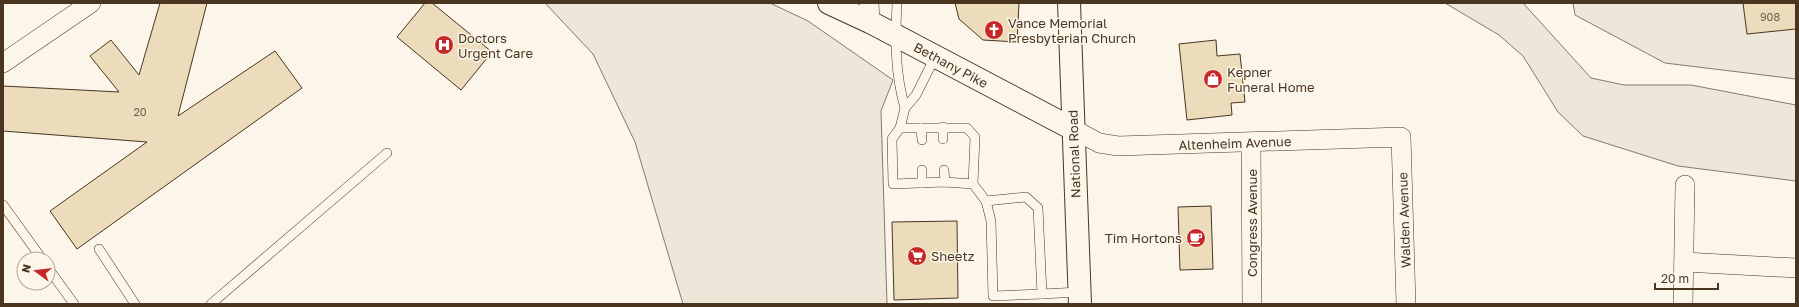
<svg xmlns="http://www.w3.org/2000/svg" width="1799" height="307" viewBox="0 0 1799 307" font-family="'Golos Text',sans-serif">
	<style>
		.green { fill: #ede6d9; stroke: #887966 }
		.parking { fill: #ede7d9; stroke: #887966 }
		.building { fill: #ecdcbc; stroke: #4a3520 }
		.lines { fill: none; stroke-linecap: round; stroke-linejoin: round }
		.service-casing { stroke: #4a3520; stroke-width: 10 }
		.minor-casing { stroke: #4a3520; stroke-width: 20 }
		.secondary-casing { stroke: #4a3520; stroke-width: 24 }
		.primary-casing { stroke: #4a3520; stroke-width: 24 }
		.service { stroke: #fbf6e9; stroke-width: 9 }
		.minor { stroke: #fbf6e9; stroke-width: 19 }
		.secondary { stroke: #fbf6e9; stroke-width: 22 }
		.primary { stroke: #fbf6e9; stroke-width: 22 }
		.labels { text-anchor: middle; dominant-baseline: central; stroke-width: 3; stroke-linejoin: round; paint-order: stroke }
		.number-label { font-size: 11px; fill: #725f47 }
		.poi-label { font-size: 13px; fill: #4a3520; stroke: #fbf6e9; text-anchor: start }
		.street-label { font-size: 13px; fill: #4a3520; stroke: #fbf6e9 }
	</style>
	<rect width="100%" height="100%" fill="#fbf6e9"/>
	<!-- green -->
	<g class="green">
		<path d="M 545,3 L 770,3 L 808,21 L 893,80 L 881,111 L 887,304 L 683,304 L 635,142 L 593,54 Z"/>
		<path d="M 1445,3 L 1523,3 L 1591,78 L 1624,85 L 1691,85 L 1796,105 L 1796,181 L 1678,166 L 1583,136 L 1558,112 L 1523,56 L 1499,35 Z"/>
	</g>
	<!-- parking -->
	<path class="parking" d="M 1573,3 L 1796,3 L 1796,79 L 1665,63 L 1575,15 Z"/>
	<!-- building -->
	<g class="building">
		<path d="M 160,3 L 207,3 L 178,116 L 275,51 L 302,88 L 77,249 L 50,211 L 147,142 L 3,131 L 3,86 L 119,92 L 90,56 L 111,40 L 139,75 Z"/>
		<path d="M 425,3 L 432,3 L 492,52 L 461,90 L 397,37 Z"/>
		<path d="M 955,3 L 1019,3 L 1017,42 L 983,40 L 959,19 Z"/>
		<path d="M 1743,3 L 1796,3 L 1796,29 L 1747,34 Z"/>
		<path d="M 1216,40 L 1217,56 L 1240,54 L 1245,102 L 1231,103 L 1232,115 L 1187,120 L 1179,44 Z"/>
		<path d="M 1211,206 L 1213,269 L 1180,270 L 1178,207 Z"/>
		<path d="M 957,221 L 958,298 L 894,300 L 892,222 Z"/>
	</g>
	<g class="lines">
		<!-- service casing -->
		<g class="service-casing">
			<g id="service">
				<path d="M 897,3 C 895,38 895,74 905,108 L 916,95 L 935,57"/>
				<path d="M 943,127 L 943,139"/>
				<path d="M 900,128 L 905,108"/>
				<path d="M 921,128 L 922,140"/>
				<path d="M 922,170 L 922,183"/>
				<path d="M 944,170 L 945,182"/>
				<path d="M 973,184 L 945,182 L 893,184 L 892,139 L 900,128 L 967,128 L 975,137 L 973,184 L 986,201 L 1026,197 L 1038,208 L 1042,294 L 1079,292"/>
				<path d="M 986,201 L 991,221 L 993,296 L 1042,294"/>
				<path d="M 3,205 L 42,259"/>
				<path d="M 99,249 L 135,304"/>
				<path d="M 48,268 L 74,304"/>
				<path d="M 211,304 L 387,153"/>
			</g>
		</g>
		<!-- minor casing -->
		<g class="minor-casing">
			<g id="minor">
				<path d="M 869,3 L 870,22"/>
				<path d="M 3,63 L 91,3"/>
				<path d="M 1073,129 L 1099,143 L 1118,146 L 1401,137 L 1406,304"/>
				<path d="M 1251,142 L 1252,304"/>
				<path d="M 1684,262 L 1796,268"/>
				<path d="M 1683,304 L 1685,185"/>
			</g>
		</g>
		<!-- secondary casing -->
		<g class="secondary-casing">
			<path id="secondary" d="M 829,3 L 870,22 L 1073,129"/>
		</g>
		<!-- primary casing -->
		<g class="primary-casing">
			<path id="primary" d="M 1069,3 L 1080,304"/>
		</g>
		<!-- service -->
		<use href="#service" class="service"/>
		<!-- minor -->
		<use href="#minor" class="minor"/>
		<!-- secondary -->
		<use href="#secondary" class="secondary"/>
		<!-- primary -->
		<use href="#primary" class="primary"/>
	</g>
	<!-- icons -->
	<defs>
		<g id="church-disc" transform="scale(1)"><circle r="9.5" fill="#c62828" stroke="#fbf6e9"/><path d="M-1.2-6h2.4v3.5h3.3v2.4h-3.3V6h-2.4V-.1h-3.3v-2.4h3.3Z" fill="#fff"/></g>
		<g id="hospital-disc" transform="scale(1)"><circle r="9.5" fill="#c62828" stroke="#fbf6e9"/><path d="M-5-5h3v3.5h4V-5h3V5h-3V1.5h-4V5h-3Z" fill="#fff"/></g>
		<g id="shop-disc" transform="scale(1)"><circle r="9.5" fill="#c62828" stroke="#fbf6e9"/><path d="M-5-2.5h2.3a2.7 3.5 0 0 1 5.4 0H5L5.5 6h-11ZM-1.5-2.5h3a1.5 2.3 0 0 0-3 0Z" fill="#fff"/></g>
		<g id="cafe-disc" transform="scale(1)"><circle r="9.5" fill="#c62828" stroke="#fbf6e9"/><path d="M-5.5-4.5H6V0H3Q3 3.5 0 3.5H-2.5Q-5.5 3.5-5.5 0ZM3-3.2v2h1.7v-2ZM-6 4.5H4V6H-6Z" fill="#fff"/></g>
		<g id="supermarket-disc" transform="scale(1)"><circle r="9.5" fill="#c62828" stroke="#fbf6e9"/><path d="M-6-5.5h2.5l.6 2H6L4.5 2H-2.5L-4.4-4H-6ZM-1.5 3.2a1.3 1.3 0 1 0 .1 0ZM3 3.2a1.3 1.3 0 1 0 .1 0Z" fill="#fff"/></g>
	</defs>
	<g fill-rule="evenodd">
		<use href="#church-disc" x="994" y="30"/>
		<use href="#hospital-disc" x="444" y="45"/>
		<use href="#shop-disc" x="1213" y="79"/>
		<use href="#cafe-disc" x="1196" y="238"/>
		<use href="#supermarket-disc" x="917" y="256"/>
	</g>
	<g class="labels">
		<!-- number labels -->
		<g class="number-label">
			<text x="1770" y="16">908</text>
			<text x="140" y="111">20</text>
		</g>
		<!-- poi labels -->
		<g class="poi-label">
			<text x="1008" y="23">Vance Memorial<tspan x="1008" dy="15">Presbyterian Church</tspan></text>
			<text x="458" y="38">Doctors<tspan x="458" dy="15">Urgent Care</tspan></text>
			<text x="1227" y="72">Kepner<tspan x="1227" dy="15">Funeral Home</tspan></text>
			<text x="1182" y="238" text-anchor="end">Tim Hortons</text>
			<text x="931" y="256">Sheetz</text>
		</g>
		<!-- street labels -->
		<g class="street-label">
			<text transform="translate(951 65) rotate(28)">Bethany Pike</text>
			<text transform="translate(1235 143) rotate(-2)">Altenheim Avenue</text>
			<text transform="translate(1074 154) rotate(-92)">National Road</text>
			<text transform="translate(1404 220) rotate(-92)">Walden Avenue</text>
			<text transform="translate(1252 223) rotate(-90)">Congress Avenue</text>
		</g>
	</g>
	<!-- border -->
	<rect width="1799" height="307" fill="none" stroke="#4a3520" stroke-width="8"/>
	<!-- north arrow -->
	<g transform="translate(36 271) rotate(285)"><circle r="19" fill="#fbf6e9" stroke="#b4a999"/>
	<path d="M0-3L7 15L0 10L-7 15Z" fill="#c62828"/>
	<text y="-6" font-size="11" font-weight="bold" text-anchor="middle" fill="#4a3520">N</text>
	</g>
	<!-- scale -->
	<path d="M1655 283v6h63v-6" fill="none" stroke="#4a3520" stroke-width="2"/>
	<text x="1661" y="283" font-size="12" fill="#4a3520" stroke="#fbf6e9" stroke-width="3" paint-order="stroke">20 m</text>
</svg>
